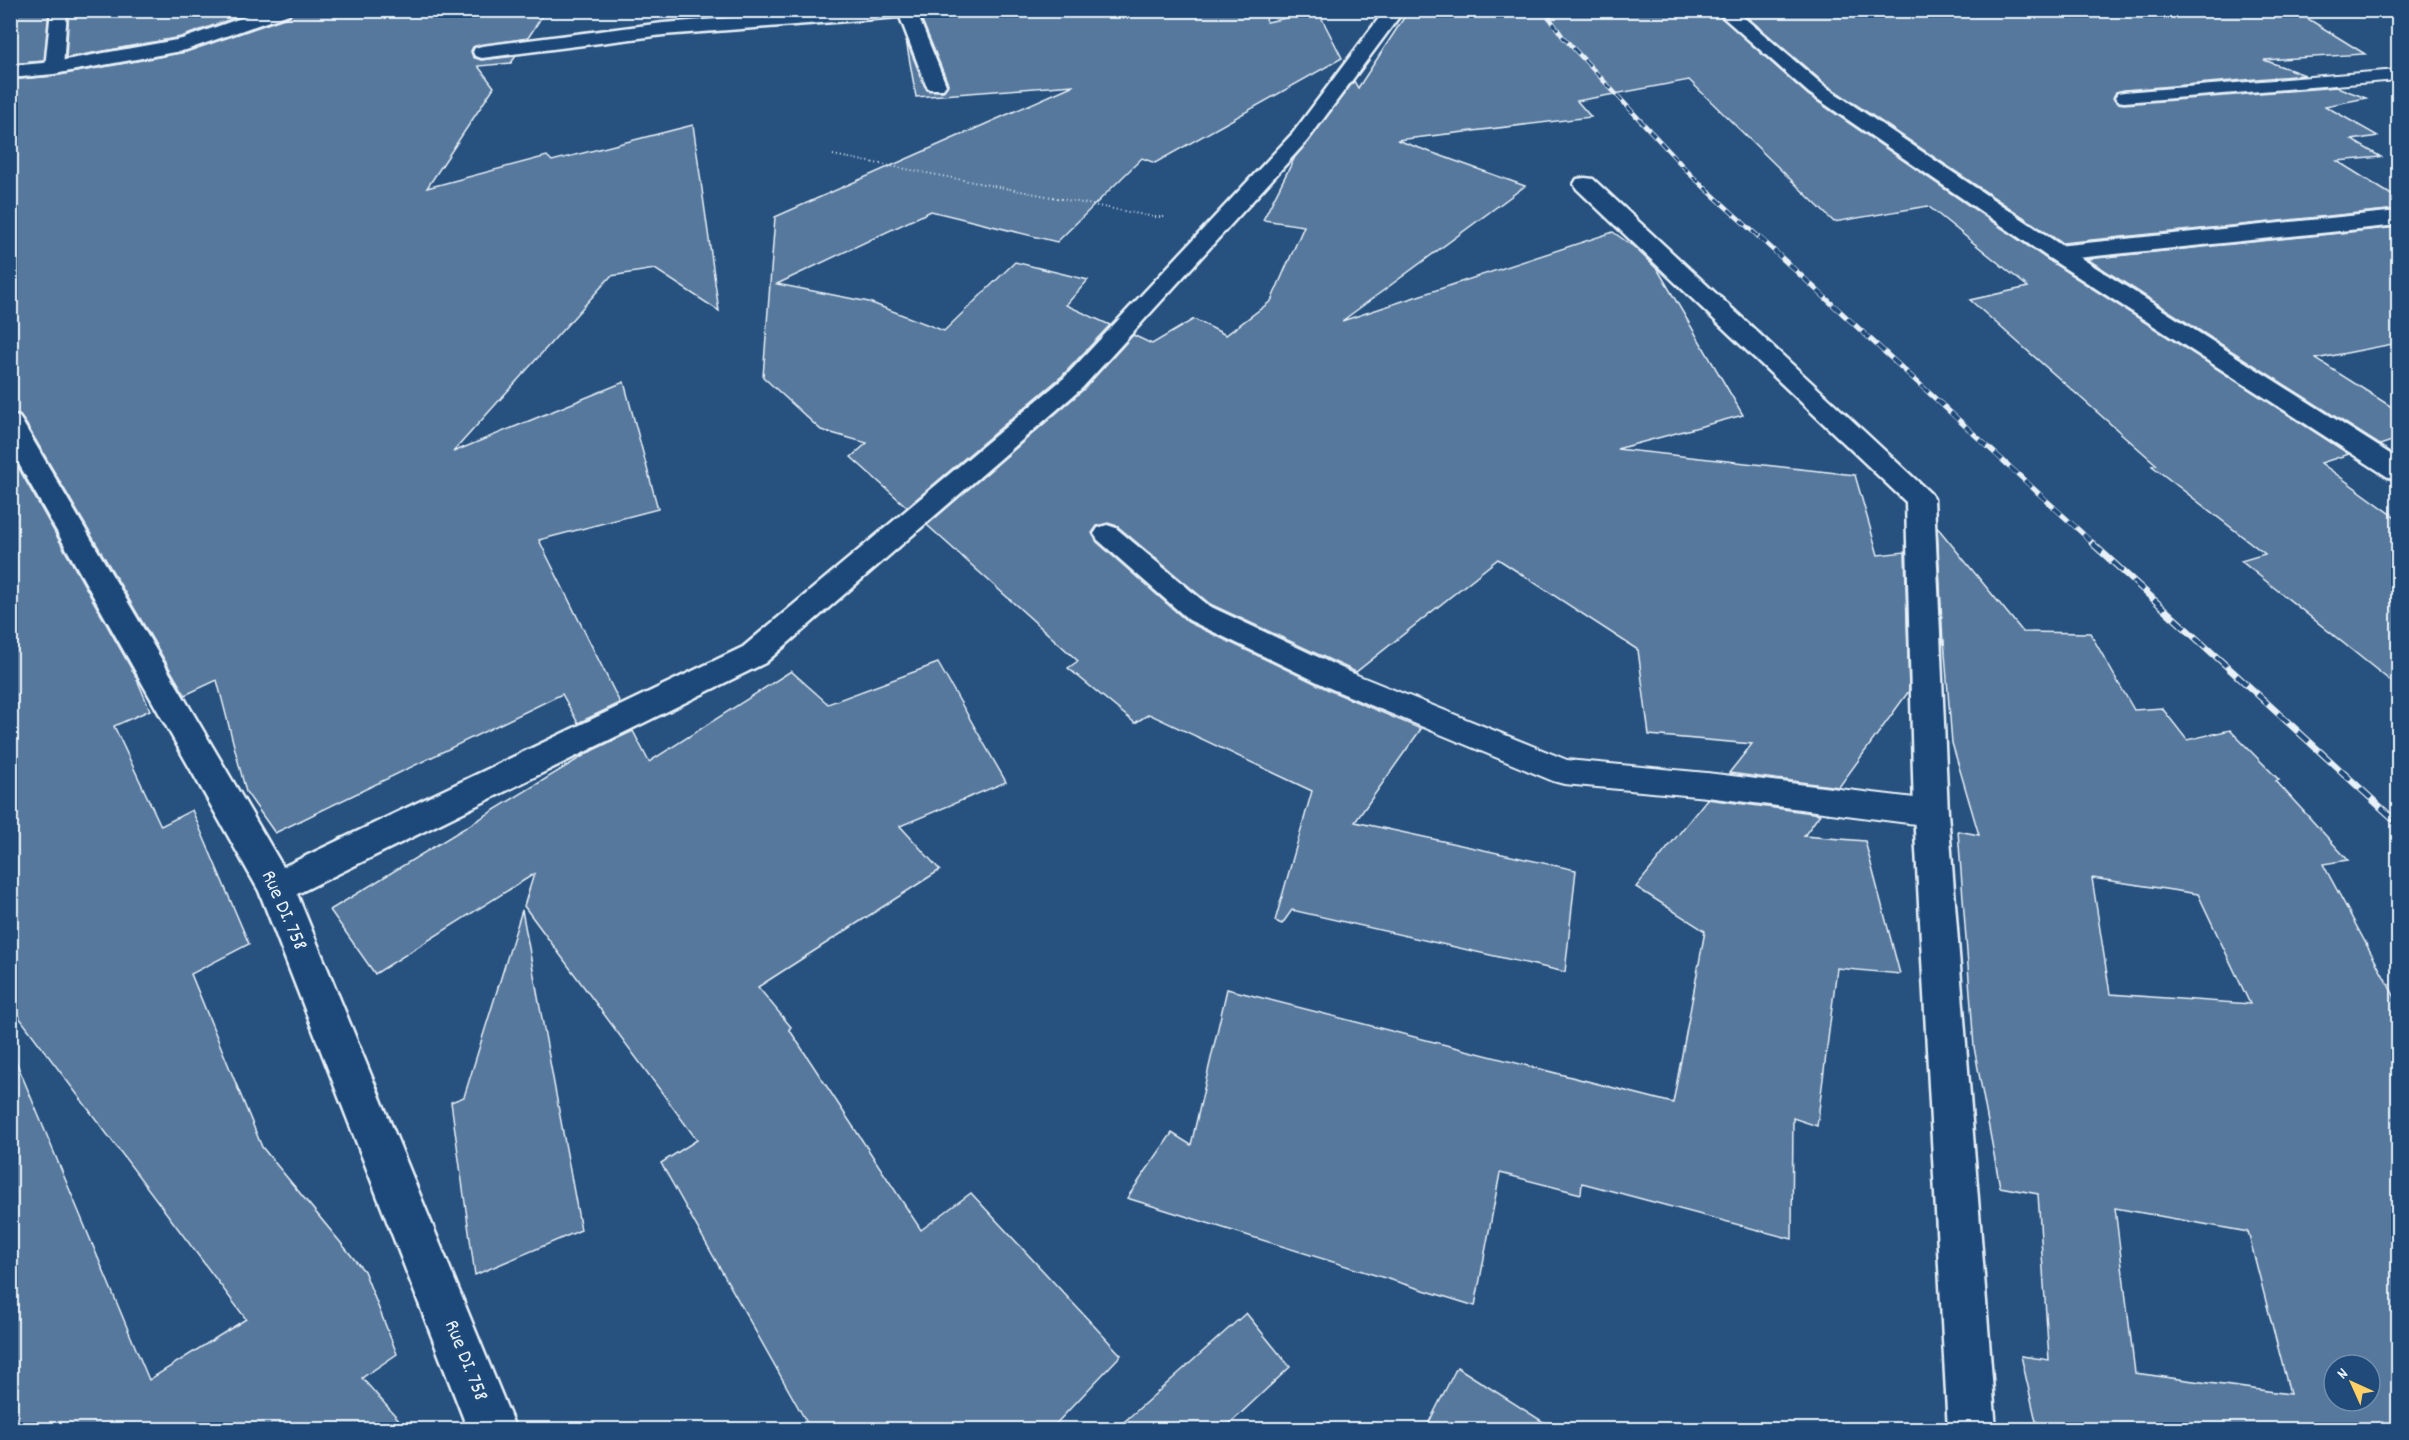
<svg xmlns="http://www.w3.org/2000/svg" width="2409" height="1440" viewBox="0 0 2409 1440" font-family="Dekko,sans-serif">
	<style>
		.building { fill: #57789d; stroke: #e8f1f8; stroke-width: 1.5; fill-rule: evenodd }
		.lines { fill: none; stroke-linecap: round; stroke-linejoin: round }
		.service-casing { stroke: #e8f1f8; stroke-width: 4 }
		.minor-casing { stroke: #e8f1f8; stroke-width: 5 }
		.tertiary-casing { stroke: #e8f1f8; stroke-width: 5 }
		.path { stroke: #e8f1f8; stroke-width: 2; stroke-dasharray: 1 3; stroke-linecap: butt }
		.service { fill: #1f4a7a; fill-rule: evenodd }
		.minor { fill: #1f4a7a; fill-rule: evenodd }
		.tertiary { fill: #1f4a7a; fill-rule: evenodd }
		.rail-far2-casing { stroke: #e8f1f8; stroke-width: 4.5 }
		.rail-far1-casing { stroke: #e8f1f8; stroke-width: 5 }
		.rail-casing { stroke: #e8f1f8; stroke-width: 7 }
		.rail-far2 { stroke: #1f4a7a; stroke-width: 3; stroke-dasharray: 8; stroke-linecap: butt }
		.rail-far1 { stroke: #1f4a7a; stroke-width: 4; stroke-dasharray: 10; stroke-linecap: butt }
		.rail { stroke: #1f4a7a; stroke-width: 4.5; stroke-dasharray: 14; stroke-linecap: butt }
		.labels { text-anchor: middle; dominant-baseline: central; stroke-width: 6; stroke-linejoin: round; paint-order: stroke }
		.street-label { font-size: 21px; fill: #e8f1f8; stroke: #1f4a7a }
	</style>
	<rect width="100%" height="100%" fill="#27517f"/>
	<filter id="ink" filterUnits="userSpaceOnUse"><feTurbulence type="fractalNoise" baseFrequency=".0167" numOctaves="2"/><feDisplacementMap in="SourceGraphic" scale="12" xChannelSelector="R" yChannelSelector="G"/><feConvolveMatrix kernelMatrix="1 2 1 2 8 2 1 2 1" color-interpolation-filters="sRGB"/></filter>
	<g filter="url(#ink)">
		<!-- building -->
		<g class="building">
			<path d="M 10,10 L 49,10 L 44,61 L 10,64 Z"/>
			<path d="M 69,10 L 256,10 L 181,37 L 66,58 Z"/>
			<path d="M 294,10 L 546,10 L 528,38 L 473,47 L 471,51 L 473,57 L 481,60 L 516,56 L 511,63 L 478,66 L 494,87 L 427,188 L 547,156 L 552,161 L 693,125 L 719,311 L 655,269 L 611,276 L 453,452 L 624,382 L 658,509 L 539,540 L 620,703 L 578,723 L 562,694 L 275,833 L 246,792 L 217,680 L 185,695 L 25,422 L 19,415 L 10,413 L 10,80 L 54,76 L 186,52 L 290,16 Z"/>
			<path d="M 1017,10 L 1264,10 L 1267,22 L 1318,11 L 1342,58 L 1155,163 L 1142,158 L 1057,242 L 931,211 L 777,284 L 869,302 L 944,331 L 1015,262 L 1088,280 L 1066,305 L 1110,325 L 1062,376 L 907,507 L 851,457 L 867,443 L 821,430 L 763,377 L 775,217 L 1074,85 L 916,97 L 906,40 L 927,90 L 943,91 L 948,84 L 921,18 Z"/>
			<path d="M 1409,10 L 1713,10 L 1808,95 L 2048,260 L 2349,454 L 2321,463 L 2398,519 L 2398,687 L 2241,561 L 2265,554 L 2152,466 L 2157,465 L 1970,300 L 2028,287 L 1928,206 L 1834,222 L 1689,80 L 1577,101 L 1591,117 L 1397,140 L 1525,186 L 1342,321 L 1613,232 L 1634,247 L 1658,270 L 1743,415 L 1617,449 L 1855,475 L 1878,555 L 1905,552 L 1909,691 L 1839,787 L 1729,773 L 1752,744 L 1649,735 L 1638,650 L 1498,559 L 1356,672 L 1210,604 L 1117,526 L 1108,523 L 1097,526 L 1092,533 L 1097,542 L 1188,622 L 1331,691 L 1421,729 L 1355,822 L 1576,870 L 1565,972 L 1292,910 L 1282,924 L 1275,921 L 1312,791 L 1149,714 L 1135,723 L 1068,668 L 1078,661 L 927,525 L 1083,390 L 1133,335 L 1152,344 L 1194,319 L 1226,335 L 1271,301 L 1304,226 L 1263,220 L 1295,157 L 1354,81 L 1358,88 Z"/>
			<path d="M 1739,10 L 2294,10 L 2365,54 L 2264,60 L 2305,75 L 2124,90 L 2116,92 L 2113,98 L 2118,103 L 2124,104 L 2337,87 L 2366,98 L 2325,106 L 2378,136 L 2352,140 L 2381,157 L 2337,161 L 2398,199 L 2398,209 L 2062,243 L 1824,83 Z"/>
			<path d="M 2398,227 L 2398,343 L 2316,359 L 2398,411 L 2398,439 L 2380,445 L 2087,259 Z"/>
			<path d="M 10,453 L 136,677 L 150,710 L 114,726 L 161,826 L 192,810 L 249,944 L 191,974 L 262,1147 L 364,1271 L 397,1354 L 362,1378 L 408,1430 L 10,1430 L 10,1047 L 149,1380 L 246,1319 L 10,1005 Z"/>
			<path d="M 1937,527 L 2023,632 L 2090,633 L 2134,710 L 2162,708 L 2187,740 L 2230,730 L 2279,780 L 2276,781 L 2348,860 L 2323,864 L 2398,1003 L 2398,1430 L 2038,1430 L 2021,1356 L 2049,1360 L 2038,1194 L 2000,1187 L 1974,1047 L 1958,831 L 1979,835 L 1952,743 L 1944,641 L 1943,643 ZM 2092,878 L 2198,894 L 2250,1004 L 2110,994 ZM 2115,1208 L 2248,1232 L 2290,1394 L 2135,1373 ZM 2334,1365 L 2370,1365 L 2370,1401 L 2334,1401 Z"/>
			<path d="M 938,663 L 1006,782 L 900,826 L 940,870 L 758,987 L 791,1027 L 789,1029 L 921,1230 L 971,1193 L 1121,1355 L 1050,1430 L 811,1430 L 661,1163 L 697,1140 L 524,906 L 534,874 L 375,974 L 330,910 L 593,750 L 633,731 L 649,762 L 791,671 L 828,704 Z"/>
			<path d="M 1707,799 L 1820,814 L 1804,836 L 1865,841 L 1900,974 L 1837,968 L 1817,1126 L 1793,1118 L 1792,1239 L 1582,1183 L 1581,1194 L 1500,1173 L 1475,1306 L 1127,1198 L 1172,1133 L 1191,1145 L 1227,989 L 1673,1103 L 1705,931 L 1636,887 Z"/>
			<path d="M 522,910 L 581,1230 L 475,1275 L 451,1102 L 464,1097 Z"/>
			<path d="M 1246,1313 L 1290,1367 L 1223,1430 L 1115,1430 Z"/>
			<path d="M 1457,1367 L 1556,1430 L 1425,1430 Z"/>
		</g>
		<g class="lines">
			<!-- service casing -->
			<g class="service-casing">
				<g id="service">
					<path d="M 51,10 L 67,10 L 63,68 L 60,72 L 48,72 L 45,68 Z"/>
					<path d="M 2398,70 L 2398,80 L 2124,102 L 2118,101 L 2115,97 L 2118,93 L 2124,92 Z"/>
					<path d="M 1107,525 L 1116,528 L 1209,606 L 1352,673 L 1567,760 L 1707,773 L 1931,800 L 1942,804 L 1947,813 L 1942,822 L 1931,826 L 1707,797 L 1564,784 L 1553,781 L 1332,689 L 1189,620 L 1098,540 L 1094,534 L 1098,528 Z"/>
				</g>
			</g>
			<!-- minor casing -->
			<g class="minor-casing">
				<g id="minor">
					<path d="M 264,10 L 292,10 L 289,14 L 186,50 L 54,74 L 10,78 L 10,66 L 54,62 L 182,39 Z"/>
					<path d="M 841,10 L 931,10 L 928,14 L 918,16 L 946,85 L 943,89 L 929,89 L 926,85 L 900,17 L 663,35 L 482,58 L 475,56 L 473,52 L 475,48 L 482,46 L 663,23 Z"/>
					<path d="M 1385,10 L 1404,10 L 1307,141 L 1082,388 L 765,663 L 297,894 L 516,1430 L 468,1430 L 259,891 L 10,448 L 10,415 L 19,417 L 23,423 L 283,867 L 743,647 L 1064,378 L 1293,133 Z"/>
					<path d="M 1585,178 L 1593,179 L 1930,493 L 1934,499 L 1948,813 L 1996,1430 L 1948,1430 L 1914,813 L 1906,502 L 1577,189 L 1574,184 L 1577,179 Z"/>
					<path d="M 2398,211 L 2398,225 L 2057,260 L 2049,258 L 2045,253 L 2049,248 L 2057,246 Z"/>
				</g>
			</g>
			<!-- tertiary casing -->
			<g class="tertiary-casing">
				<path id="tertiary" d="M 1715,10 L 1735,10 L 1823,85 L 2065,248 L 2398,459 L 2398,480 L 2388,477 L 2049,258 L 1809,93 Z"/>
			</g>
			<!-- path -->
			<path class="path" d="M 833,155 L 1155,217 L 1166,217"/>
			<!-- service -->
			<use href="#service" class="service"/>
			<!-- minor -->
			<use href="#minor" class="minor"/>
			<!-- tertiary -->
			<use href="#tertiary" class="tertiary"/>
			<!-- rail-far2 casing -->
			<g class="rail-far2-casing">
				<path id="rail-far2" d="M 1544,10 L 1563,37 L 1692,176 L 1761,239"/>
			</g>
			<!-- rail-far1 casing -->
			<g class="rail-far1-casing">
				<path id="rail-far1" d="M 1759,237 L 2094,544"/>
			</g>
			<!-- rail casing -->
			<g class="rail-casing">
				<path id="rail" d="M 2092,543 L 2398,823"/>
			</g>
			<!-- rail-far2 -->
			<use href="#rail-far2" class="rail-far2"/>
			<!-- rail-far1 -->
			<use href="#rail-far1" class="rail-far1"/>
			<!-- rail -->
			<use href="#rail" class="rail"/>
		</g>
	</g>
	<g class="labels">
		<!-- street labels -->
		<g class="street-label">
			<text transform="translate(283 911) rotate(66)">Rue DI. 758</text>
			<text transform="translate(465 1361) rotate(68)">Rue DI. 758</text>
		</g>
	</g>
	<!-- margin -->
	<rect width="2409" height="1440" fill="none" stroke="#1f4a7a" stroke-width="36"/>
	<rect x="18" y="18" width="2373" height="1404" fill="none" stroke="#e8f1f8" stroke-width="2" filter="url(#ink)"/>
	<!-- north arrow -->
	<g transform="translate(2352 1383) rotate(315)"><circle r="28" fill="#1f4a7a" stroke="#6f8dac" stroke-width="1.5"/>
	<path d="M0-4.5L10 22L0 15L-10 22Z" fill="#ffd166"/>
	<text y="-9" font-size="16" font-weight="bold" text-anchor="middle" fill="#e8f1f8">N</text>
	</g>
</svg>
